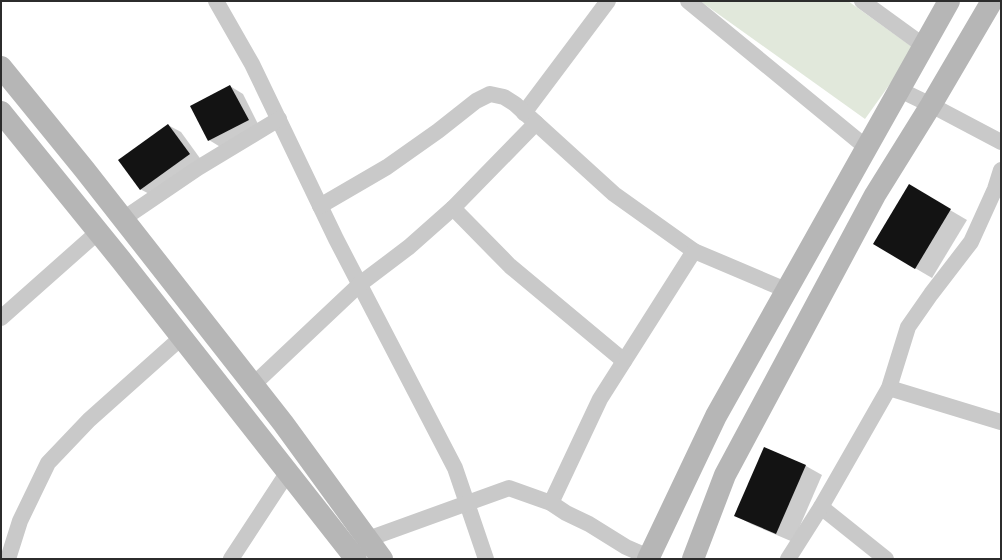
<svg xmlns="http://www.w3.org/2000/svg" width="1002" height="560" viewBox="0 0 1002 560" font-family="Ubuntu,sans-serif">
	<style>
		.green { fill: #e1e8db }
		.shadow { fill: #0003 }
		.building { fill: #131313 }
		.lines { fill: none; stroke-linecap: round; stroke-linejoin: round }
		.minor { stroke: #c9c9c9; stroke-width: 16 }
		.secondary { stroke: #b6b6b6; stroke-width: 22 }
	</style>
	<rect width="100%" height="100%" fill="#fff"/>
	<!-- green -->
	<path class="green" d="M 700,1 L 848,1 L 915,49 L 865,119 Z"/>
	<!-- shadow -->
	<g class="shadow">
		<path d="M 230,86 L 243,94 L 260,128 L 222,148 L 209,140 L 192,106 Z"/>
		<path d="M 168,125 L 181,132 L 202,161 L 153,196 L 140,189 Z"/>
		<path d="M 909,186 L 967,220 L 932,278 L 874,244 Z"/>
		<path d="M 765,448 L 806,466 L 822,475 L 793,542 L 751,524 L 735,515 Z"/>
	</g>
	<!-- building -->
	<g class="building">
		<path d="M 230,85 L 249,120 L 208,141 L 190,106 Z"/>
		<path d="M 168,124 L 190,154 L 140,190 L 118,160 Z"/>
		<path d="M 909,184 L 951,209 L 915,269 L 873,244 Z"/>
		<path d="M 764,447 L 806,465 L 776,534 L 734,516 Z"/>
	</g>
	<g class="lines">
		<!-- minor -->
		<g class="minor">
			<path d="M 216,1 L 252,64 L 336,239 L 455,468 L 486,559"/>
			<path d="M 688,1 L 867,148"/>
			<path d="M 862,1 L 924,46"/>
			<path d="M 900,90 L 931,105 L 1001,142"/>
			<path d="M 524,113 L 608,1"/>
			<path d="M 320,206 L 387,167 L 438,131 L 476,101 L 490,94 L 504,97 L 515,104 L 614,194 L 694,251 L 786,290"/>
			<path d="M 453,208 L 510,266 L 624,361"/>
			<path d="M 123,219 L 198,168 L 279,119"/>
			<path d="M 1,318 L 98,232"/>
			<path d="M 253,385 L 360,284 L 409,247 L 453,208 L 536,123"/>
			<path d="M 889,388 L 1001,422"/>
			<path d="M 551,503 L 600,399 L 694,251"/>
			<path d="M 821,507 L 886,559"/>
			<path d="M 368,539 L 509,488 L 551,503 L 566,513 L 589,524 L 626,547 L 649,557"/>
			<path d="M 8,559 L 20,521 L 48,463 L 89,420 L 182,337"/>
			<path d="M 231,559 L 288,472"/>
			<path d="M 788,559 L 821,507 L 889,388 L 908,327 L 931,294 L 971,242 L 995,189 L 1001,170"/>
		</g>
		<!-- secondary -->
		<g class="secondary">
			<path d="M 1,67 L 84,169 L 283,423 L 382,559"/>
			<path d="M 1,112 L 121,260 L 356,559"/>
			<path d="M 648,559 L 716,416 L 949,1"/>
			<path d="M 693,559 L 725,475 L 875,195 L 931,105 L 992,1"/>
		</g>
	</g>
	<!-- border -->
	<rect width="1002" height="560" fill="none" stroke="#2c2c2c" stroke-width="4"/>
</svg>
